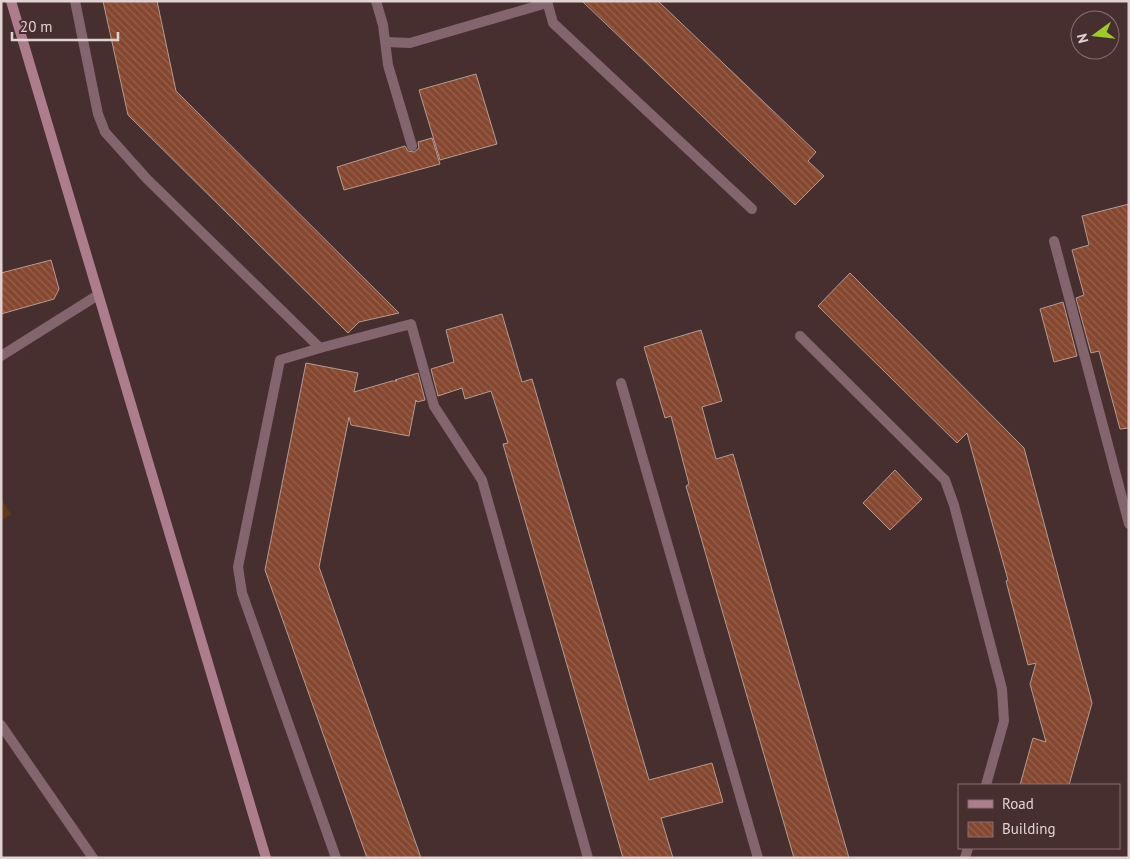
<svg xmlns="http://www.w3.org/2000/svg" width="1130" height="859" viewBox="0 0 1130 859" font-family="'PT Sans',sans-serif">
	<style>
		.park { fill: url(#park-crowns) }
		.building { fill: url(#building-back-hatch); stroke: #b59a90 }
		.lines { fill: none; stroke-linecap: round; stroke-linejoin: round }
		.lane { stroke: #83656e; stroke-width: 10 }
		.street { stroke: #83656e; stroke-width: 10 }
		.secondary { stroke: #ad7d8c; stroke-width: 10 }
	</style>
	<defs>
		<pattern id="park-crowns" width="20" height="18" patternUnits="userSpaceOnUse" patternTransform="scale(1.25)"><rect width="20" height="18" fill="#5f3a16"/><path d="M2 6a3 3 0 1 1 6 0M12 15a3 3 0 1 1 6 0" fill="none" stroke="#765637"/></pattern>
		<pattern id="building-back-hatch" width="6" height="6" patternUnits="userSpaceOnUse" patternTransform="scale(1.25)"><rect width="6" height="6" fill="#854730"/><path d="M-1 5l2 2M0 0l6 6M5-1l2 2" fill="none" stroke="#96614d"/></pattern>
	</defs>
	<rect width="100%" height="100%" fill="#482f2f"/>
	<!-- park -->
	<path class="park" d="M 1,500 L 11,514 L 1,521 Z"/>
	<!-- building -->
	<g class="building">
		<path d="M 103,1 L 157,1 L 176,91 L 399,313 L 359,322 L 348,333 L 128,115 Z"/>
		<path d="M 582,1 L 658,1 L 816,152 L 808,161 L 824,176 L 795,205 Z"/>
		<path d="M 476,74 L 497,144 L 440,160 L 419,90 Z"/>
		<path d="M 432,138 L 440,164 L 344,190 L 337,167 L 405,146 L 408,151 L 414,152 L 419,148 L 418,142 Z"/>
		<path d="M 1129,204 L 1129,428 L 1120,429 L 1099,351 L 1091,353 L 1076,298 L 1084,295 L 1072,250 L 1089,245 L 1082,216 Z"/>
		<path d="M 51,260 L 59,289 L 54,299 L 1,314 L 1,273 Z"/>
		<path d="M 850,273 L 1024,448 L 1092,703 L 1069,785 L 1020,785 L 1033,738 L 1046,742 L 1030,684 L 1036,663 L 1028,665 L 1006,581 L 1008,580 L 967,433 L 957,443 L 818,306 Z"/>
		<path d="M 1063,302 L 1077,356 L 1054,362 L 1040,309 Z"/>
		<path d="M 502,314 L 522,382 L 532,379 L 649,780 L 712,763 L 723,802 L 661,818 L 673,858 L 623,858 L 503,444 L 508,443 L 491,391 L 465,399 L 462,388 L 438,396 L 431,369 L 454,362 L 446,330 Z"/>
		<path d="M 701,330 L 722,401 L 702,407 L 716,459 L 733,454 L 849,858 L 794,858 L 686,486 L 689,484 L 671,416 L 665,418 L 644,347 Z"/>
		<path d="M 306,363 L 358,373 L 354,392 L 392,381 L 397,381 L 395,380 L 418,373 L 425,400 L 417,402 L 416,400 L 409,436 L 351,425 L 349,417 L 319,567 L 421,858 L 367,858 L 265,570 Z"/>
		<path d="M 895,470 L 922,499 L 890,530 L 863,503 Z"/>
	</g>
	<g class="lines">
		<!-- lane -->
		<g class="lane">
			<path d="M 75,1 L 98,114 L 105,132 L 147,179 L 320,348 L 411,324 L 434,406 L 482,480 L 588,858"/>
			<path d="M 376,1 L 383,25 L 388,65 L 412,146"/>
			<path d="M 547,1 L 553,23 L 752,209"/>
			<path d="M 386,42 L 410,43 L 547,3"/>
			<path d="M 1054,241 L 1129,524"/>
			<path d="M 800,336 L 945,480 L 954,505 L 1002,689 L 1004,721 L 986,785"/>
			<path d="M 320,348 L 280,360 L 238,567 L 242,593 L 336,858"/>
			<path d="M 621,383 L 758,858"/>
			<path d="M 965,858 L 968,848"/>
		</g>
		<!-- street -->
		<g class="street">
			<path d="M 1,356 L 98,295"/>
			<path d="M 1,725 L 93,858"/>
		</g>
		<!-- secondary -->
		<path class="secondary" d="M 11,1 L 266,858"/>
	</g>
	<!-- border -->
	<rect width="1130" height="859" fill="none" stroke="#e2d2d1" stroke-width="5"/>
	<!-- legend -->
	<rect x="958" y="784" width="162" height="65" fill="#482f2f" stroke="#867070"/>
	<rect x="968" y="800" width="25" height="8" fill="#ad7d8c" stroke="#867070"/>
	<text x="1002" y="809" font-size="15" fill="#e2d2d1">Road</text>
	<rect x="968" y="822" width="25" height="15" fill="url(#building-back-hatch)" stroke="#867070"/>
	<text x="1002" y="834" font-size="15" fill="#e2d2d1">Building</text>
	<!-- north arrow -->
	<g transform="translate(1095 35) rotate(255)"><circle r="24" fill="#482f2f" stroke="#867070"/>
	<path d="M0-4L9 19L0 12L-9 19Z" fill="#9fca2d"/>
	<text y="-8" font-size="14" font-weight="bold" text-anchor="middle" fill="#e2d2d1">N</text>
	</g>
	<!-- scale -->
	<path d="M12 32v8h106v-8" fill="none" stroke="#e2d2d1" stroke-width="2.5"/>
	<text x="20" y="32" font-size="15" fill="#e2d2d1" stroke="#482f2f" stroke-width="4" paint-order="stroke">20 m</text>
</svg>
